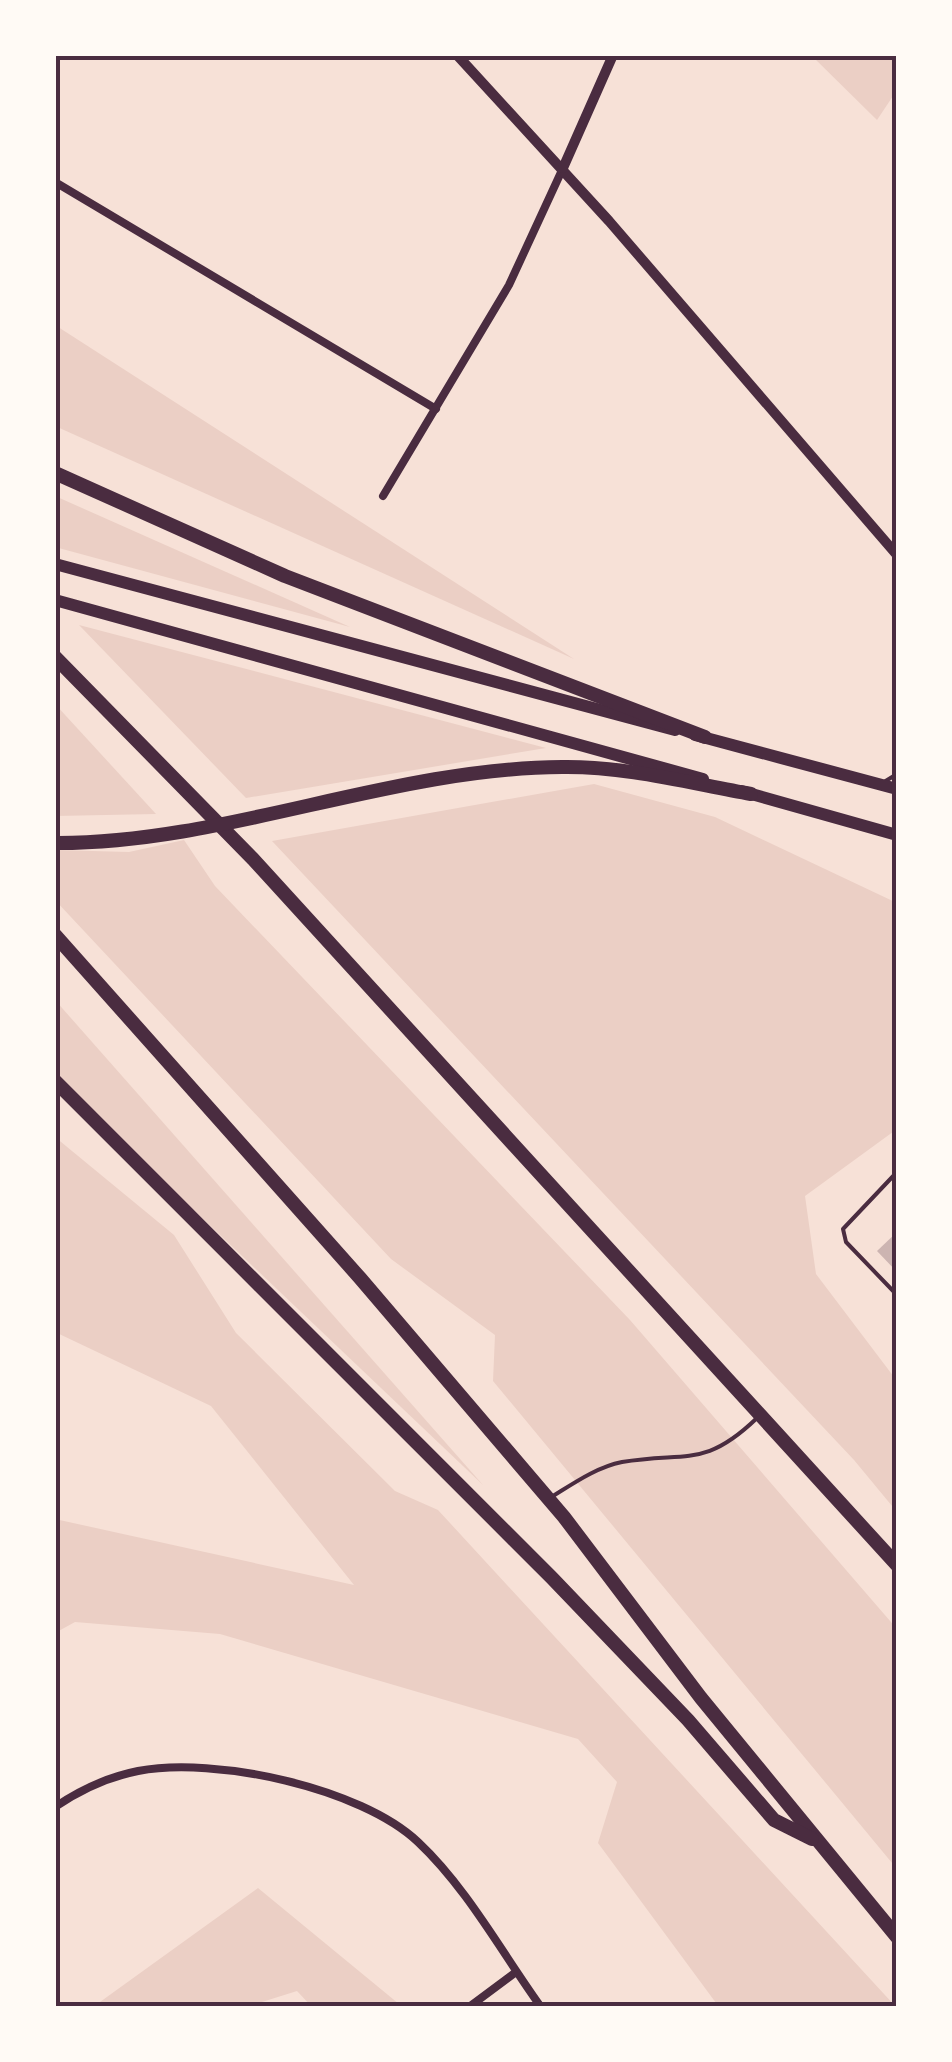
<svg xmlns="http://www.w3.org/2000/svg" width="952" height="2062" viewBox="0 0 952 2062" font-family="'Sofia Sans Condensed',sans-serif">
	<style>
		.green { fill: #ebcfc5 }
		.building { fill: #ccb4b1 }
		.lines { fill: none; stroke-linecap: round; stroke-linejoin: round }
		.service { stroke: #4a2c40; stroke-width: 4 }
		.minor { stroke: #4a2c40; stroke-width: 8 }
		.tertiary { stroke: #4a2c40; stroke-width: 10 }
		.trunk { stroke: #4a2c40; stroke-width: 12 }
		.motorway { stroke: #4a2c40; stroke-width: 14 }
		.neatline { fill: none; stroke: #4a2c40; stroke-width: 4 }
	</style>
	<rect width="100%" height="100%" fill="#f7e1d7"/>
	<!-- green -->
	<g class="green">
		<path d="M 811,55 L 897,55 L 897,90 L 877,120 Z"/>
		<path d="M 55,325 L 574,659 L 55,426 Z"/>
		<path d="M 55,496 L 350,627 L 55,547 Z"/>
		<path d="M 79,625 L 546,748 L 246,798 Z"/>
		<path d="M 55,704 L 156,814 L 55,816 Z"/>
		<path d="M 594,784 L 715,817 L 897,903 L 897,1129 L 805,1196 L 816,1274 L 897,1381 L 897,1512 L 854,1460 L 272,841 Z"/>
		<path d="M 184,840 L 215,886 L 630,1320 L 897,1629 L 897,1869 L 493,1381 L 495,1335 L 391,1259 L 55,900 L 55,850 L 129,852 Z"/>
		<path d="M 55,1000 L 483,1485 L 55,1078 Z"/>
		<path d="M 55,1137 L 174,1235 L 236,1333 L 395,1491 L 438,1510 L 896,2007 L 719,2007 L 598,1843 L 617,1782 L 578,1739 L 220,1634 L 75,1622 L 55,1633 L 55,1519 L 354,1585 L 211,1406 L 55,1332 Z"/>
		<path d="M 258,1888 L 399,2004 L 312,2007 L 297,1991 L 246,2007 L 93,2007 Z"/>
	</g>
	<!-- building -->
	<path class="building" d="M 897,1232 L 897,1272 L 877,1251 Z"/>
	<g class="lines">
		<!-- service -->
		<g class="service">
			<path d="M 884,782 L 897,774"/>
			<path d="M 897,1172 L 843,1229 L 846,1242 L 897,1295"/>
			<path d="M 553,1496 C 574,1483 597,1467 622,1462 C 686,1451 704,1469 757,1418"/>
		</g>
		<!-- minor -->
		<g class="minor">
			<path d="M 55,182 L 436,409"/>
			<path d="M 383,496 L 509,285 L 563,168"/>
			<path d="M 55,1807 C 80,1790 108,1777 138,1771 C 215,1756 361,1788 418,1842 C 467,1888 502,1953 541,2007"/>
			<path d="M 469,2007 L 516,1972"/>
		</g>
		<!-- tertiary -->
		<g class="tertiary">
			<path d="M 457,55 L 609,221 L 897,555"/>
			<path d="M 563,168 L 613,55"/>
		</g>
		<!-- trunk -->
		<g class="trunk">
			<path d="M 55,564 L 675,730"/>
			<path d="M 55,600 L 703,779"/>
			<path d="M 695,735 L 897,789"/>
			<path d="M 741,791 L 897,835"/>
		</g>
		<!-- motorway -->
		<g class="motorway">
			<path d="M 55,473 L 285,576 L 705,737"/>
			<path d="M 55,657 L 253,859 L 897,1565"/>
			<path d="M 55,843 C 224,844 390,768 562,767 C 625,766 689,783 751,794"/>
			<path d="M 55,935 L 360,1278 L 564,1517 L 701,1698 L 897,1937"/>
			<path d="M 55,1081 L 552,1578 L 688,1720 L 774,1820 L 812,1839"/>
		</g>
	</g>
	<!-- border -->
	<rect width="952" height="2062" fill="none" stroke="#fffaf5" stroke-width="115"/>
	<rect x="58" y="58" width="836" height="1946" class="neatline"/>
</svg>
